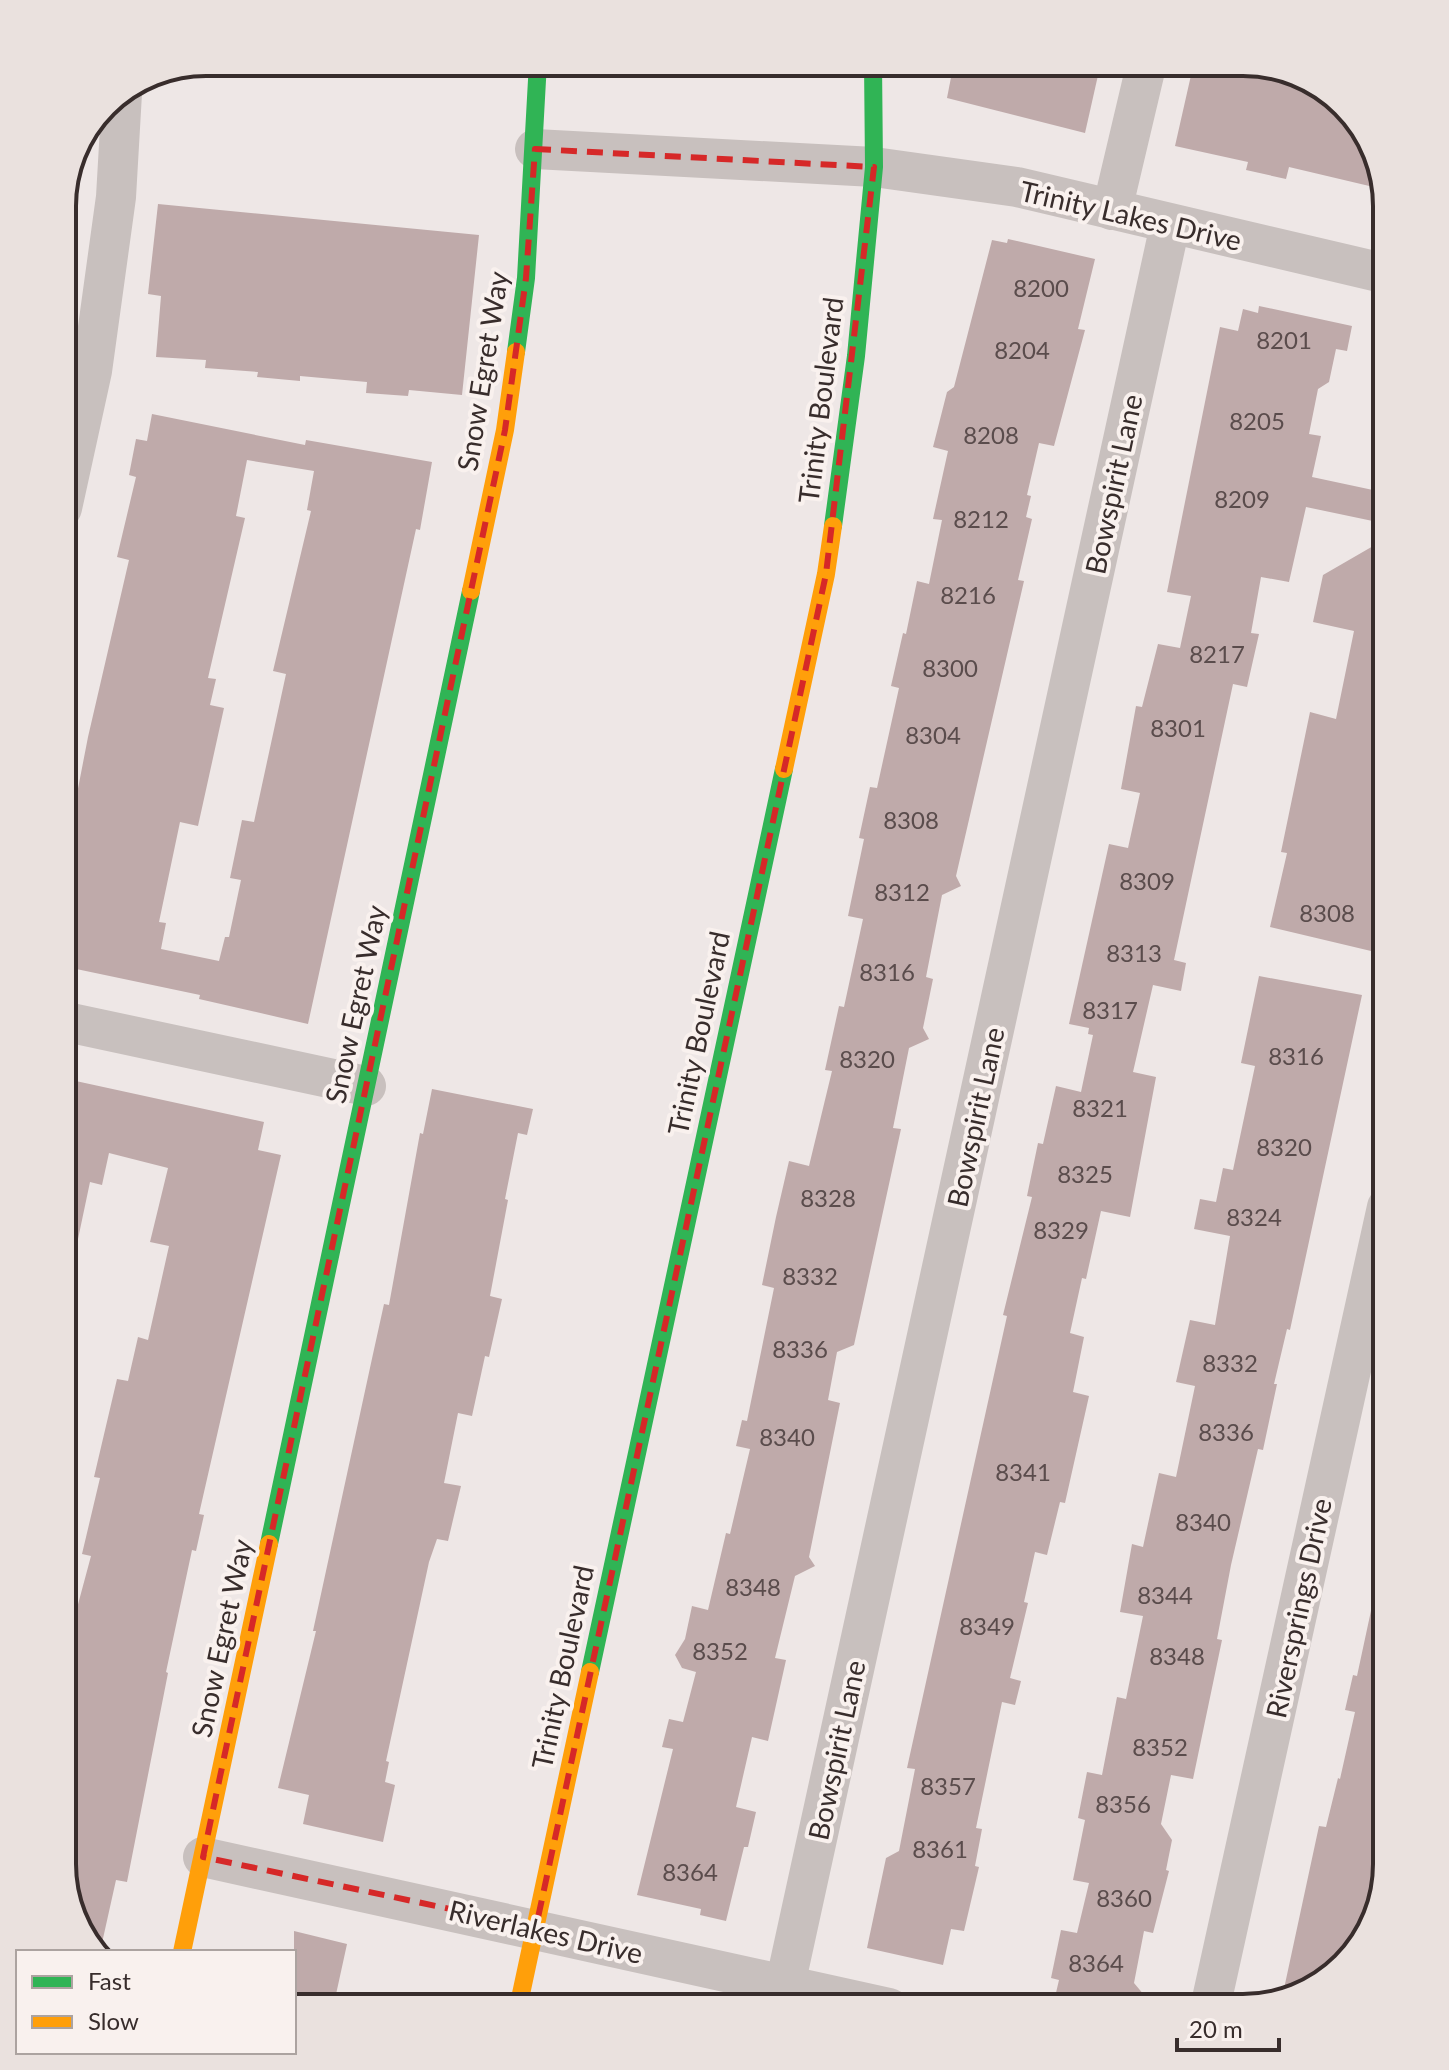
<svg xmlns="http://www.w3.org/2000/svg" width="1449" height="2070" viewBox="0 0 1449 2070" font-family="Lato,sans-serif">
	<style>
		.building { fill: #bfaaaa; fill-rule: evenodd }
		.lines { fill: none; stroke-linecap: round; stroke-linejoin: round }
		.street { stroke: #c8c0be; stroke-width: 40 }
		.fast { stroke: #30b455; stroke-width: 18 }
		.slow { stroke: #ff9f0a; stroke-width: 18 }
		.marked { fill: none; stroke: #d62828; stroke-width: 6; stroke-dasharray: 16 10; stroke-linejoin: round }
		.labels { text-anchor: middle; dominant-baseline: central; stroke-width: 8; stroke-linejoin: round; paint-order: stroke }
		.number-label { font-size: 24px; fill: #5a4c4c }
		.street-label { font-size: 28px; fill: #382d2c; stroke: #f9f1ee }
		.rim { fill: none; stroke: #382d2c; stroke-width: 4 }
	</style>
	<rect width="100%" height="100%" fill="#eee7e6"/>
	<!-- building -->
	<g class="building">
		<path d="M 954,62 L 1101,62 L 1085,133 L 947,98 Z"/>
		<path d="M 1194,62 L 1252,62 L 1316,81 L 1368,134 L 1382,189 L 1289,167 L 1286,179 L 1246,170 L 1248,162 L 1175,146 Z"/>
		<path d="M 158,204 L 479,235 L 462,395 L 409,390 L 408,396 L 366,393 L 367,382 L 300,376 L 300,381 L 257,377 L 258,372 L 205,368 L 206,360 L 156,357 L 161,296 L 148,294 Z"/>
		<path d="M 1008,239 L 1095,259 L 1078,329 L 1085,330 L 1054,446 L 1039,443 L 1027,495 L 1031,496 L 1026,517 L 1032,519 L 1018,580 L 1024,581 L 956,876 L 961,886 L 942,895 L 926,977 L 933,979 L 923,1028 L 929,1039 L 909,1048 L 893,1128 L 901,1129 L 854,1345 L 837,1352 L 828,1400 L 840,1403 L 809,1557 L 815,1566 L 795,1576 L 775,1658 L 786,1660 L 768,1741 L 752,1737 L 736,1807 L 756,1812 L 748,1847 L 744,1847 L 726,1921 L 700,1915 L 701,1909 L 637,1895 L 673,1749 L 662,1747 L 669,1719 L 683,1722 L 696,1672 L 682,1668 L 675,1655 L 685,1639 L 692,1606 L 708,1610 L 726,1533 L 730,1534 L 750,1449 L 736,1446 L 742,1420 L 747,1421 L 774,1288 L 762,1285 L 776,1217 L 789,1161 L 809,1166 L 832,1071 L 825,1070 L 839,1006 L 844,1007 L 863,919 L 848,916 L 864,839 L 859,838 L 870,787 L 877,788 L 899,688 L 891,686 L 903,633 L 906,634 L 917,581 L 929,584 L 942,520 L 933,519 L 948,451 L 933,447 L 947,392 L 954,387 L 992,240 L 1007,243 Z"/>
		<path d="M 1259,306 L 1352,326 L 1347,351 L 1336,349 L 1329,382 L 1318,389 L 1309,434 L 1321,436 L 1312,477 L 1387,493 L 1387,524 L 1306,507 L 1289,582 L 1261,577 L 1251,633 L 1259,634 L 1247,687 L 1233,684 L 1174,960 L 1186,963 L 1181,991 L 1153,985 L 1133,1072 L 1156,1077 L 1130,1217 L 1101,1211 L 1086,1279 L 1082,1278 L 1070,1333 L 1084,1337 L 1073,1392 L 1089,1396 L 1065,1503 L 1060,1502 L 1047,1555 L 1035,1552 L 1024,1602 L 1028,1603 L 1010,1678 L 1021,1681 L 1015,1705 L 1002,1702 L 976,1828 L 982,1829 L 975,1866 L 979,1867 L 964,1931 L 951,1929 L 943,1965 L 867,1948 L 886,1858 L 899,1851 L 915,1769 L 907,1768 L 1007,1316 L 1003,1315 L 1032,1197 L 1027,1196 L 1038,1143 L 1043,1144 L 1056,1086 L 1081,1092 L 1093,1035 L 1088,1034 L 1089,1028 L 1069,1024 L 1109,844 L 1128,848 L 1140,793 L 1121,789 L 1136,706 L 1142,707 L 1158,644 L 1180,648 L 1191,596 L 1167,592 L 1220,327 L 1238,331 L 1243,309 L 1258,313 Z"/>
		<path d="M 152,414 L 305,445 L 306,440 L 432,462 L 420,530 L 416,529 L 308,1024 L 199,999 L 200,995 L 62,966 L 62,871 L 88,737 L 129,560 L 117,557 L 136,477 L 129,475 L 136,439 L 147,441 ZM 247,460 L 314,471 L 307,510 L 311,511 L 273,671 L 286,674 L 254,822 L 242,820 L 230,878 L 241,880 L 229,937 L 225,937 L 219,961 L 161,949 L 166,923 L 159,922 L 180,822 L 198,826 L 224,708 L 210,705 L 216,679 L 208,678 L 245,518 L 236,516 Z"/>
		<path d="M 1387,538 L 1387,883 L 1371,951 L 1270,927 L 1287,853 L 1281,852 L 1310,712 L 1336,719 L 1354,631 L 1313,622 L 1323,575 Z"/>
		<path d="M 1259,976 L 1362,995 L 1290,1330 L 1287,1329 L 1274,1384 L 1277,1384 L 1263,1450 L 1258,1449 L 1231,1565 L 1217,1639 L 1222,1640 L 1193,1779 L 1171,1775 L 1161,1824 L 1172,1840 L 1166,1870 L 1169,1871 L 1153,1933 L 1144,1931 L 1134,1983 L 1155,2008 L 1110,2008 L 1055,1997 L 1059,1980 L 1051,1978 L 1061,1930 L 1077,1933 L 1089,1883 L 1073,1880 L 1085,1820 L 1078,1818 L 1087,1772 L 1102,1775 L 1117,1697 L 1126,1699 L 1143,1616 L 1120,1612 L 1132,1544 L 1143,1547 L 1159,1473 L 1176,1477 L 1195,1386 L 1176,1382 L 1190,1320 L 1215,1325 L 1230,1236 L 1194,1229 L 1200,1199 L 1216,1202 L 1223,1168 L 1233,1170 L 1255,1066 L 1241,1063 Z"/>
		<path d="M 62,1078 L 264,1122 L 258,1150 L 281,1155 L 199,1514 L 204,1515 L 196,1551 L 192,1550 L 166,1672 L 168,1673 L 127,1882 L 116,1880 L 100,1952 L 81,1936 L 62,1864 L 62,1664 L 91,1556 L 82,1554 L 100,1478 L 94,1477 L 117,1379 L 128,1381 L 138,1337 L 148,1340 L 169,1246 L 150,1242 L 168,1168 L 109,1153 L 102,1185 L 90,1182 L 74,1258 L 62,1257 Z"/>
		<path d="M 432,1089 L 533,1109 L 527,1135 L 518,1133 L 505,1199 L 508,1200 L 490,1296 L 502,1299 L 489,1357 L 485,1356 L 472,1416 L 458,1413 L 444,1483 L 461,1486 L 448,1541 L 437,1539 L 429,1562 L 386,1761 L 389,1762 L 385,1782 L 395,1785 L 383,1842 L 303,1824 L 309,1795 L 278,1788 L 316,1631 L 313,1631 L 373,1354 L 384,1304 L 389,1305 L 420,1133 L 423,1134 Z"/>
		<path d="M 1375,1592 L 1387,1593 L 1387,1865 L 1376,1904 L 1370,1903 L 1362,1942 L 1315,1989 L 1282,1998 L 1319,1826 L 1326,1827 L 1338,1778 L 1340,1779 L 1355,1712 L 1345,1710 L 1353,1675 L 1357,1676 Z"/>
		<path d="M 294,1931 L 347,1944 L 333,2008 L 294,2008 Z"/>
	</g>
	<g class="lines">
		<!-- street -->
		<g class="street">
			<path d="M 535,149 L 874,167 L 1017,187 L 1387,274"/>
			<path d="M 1112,210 L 1147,62"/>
			<path d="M 62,508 L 92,371 L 116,197 L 122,93"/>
			<path d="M 62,1021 L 366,1086"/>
			<path d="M 203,1857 L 889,2008"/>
			<path d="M 780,2008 L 1170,225"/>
			<path d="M 1210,2008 L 1387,1207"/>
		</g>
		<!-- fast -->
		<g class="fast">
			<path d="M 516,352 L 526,278 L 538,62"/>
			<path d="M 833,526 L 856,356 L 874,167 L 873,62"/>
			<path d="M 269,1544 L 471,591"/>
			<path d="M 590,1672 L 784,769"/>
		</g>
		<!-- slow -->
		<g class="slow">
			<path d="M 471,591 L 505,430 L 516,352"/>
			<path d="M 784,769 L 826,574 L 833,526"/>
			<path d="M 182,1952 L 269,1544"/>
			<path d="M 518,2008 L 590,1672"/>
		</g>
	</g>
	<!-- marked area -->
	<path class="marked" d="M 535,149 L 874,167 L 826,574 L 536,1927 L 203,1857 L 505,430 L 526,278 Z"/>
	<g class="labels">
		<!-- number labels -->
		<g class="number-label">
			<text x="1041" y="287">8200</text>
			<text x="1284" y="339">8201</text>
			<text x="1022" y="349">8204</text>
			<text x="1257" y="420">8205</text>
			<text x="991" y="434">8208</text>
			<text x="1242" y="498">8209</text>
			<text x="981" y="518">8212</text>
			<text x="968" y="594">8216</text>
			<text x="1217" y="653">8217</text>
			<text x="950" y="667">8300</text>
			<text x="1178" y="727">8301</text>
			<text x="933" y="734">8304</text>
			<text x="911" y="819">8308</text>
			<text x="1147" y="880">8309</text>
			<text x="902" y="891">8312</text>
			<text x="1327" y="912">8308</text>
			<text x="1134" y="952">8313</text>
			<text x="887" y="971">8316</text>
			<text x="1110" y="1009">8317</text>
			<text x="1296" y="1055">8316</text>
			<text x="867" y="1058">8320</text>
			<text x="1100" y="1107">8321</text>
			<text x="1284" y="1146">8320</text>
			<text x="1085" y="1173">8325</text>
			<text x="828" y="1197">8328</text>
			<text x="1254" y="1216">8324</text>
			<text x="1061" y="1229">8329</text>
			<text x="810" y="1275">8332</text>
			<text x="800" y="1348">8336</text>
			<text x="1230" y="1362">8332</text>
			<text x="1226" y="1431">8336</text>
			<text x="787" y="1436">8340</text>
			<text x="1023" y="1471">8341</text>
			<text x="1203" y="1521">8340</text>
			<text x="753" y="1586">8348</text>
			<text x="1165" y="1594">8344</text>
			<text x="987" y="1625">8349</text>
			<text x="720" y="1650">8352</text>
			<text x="1177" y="1655">8348</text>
			<text x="1160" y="1746">8352</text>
			<text x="948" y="1785">8357</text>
			<text x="1123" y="1803">8356</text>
			<text x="940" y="1848">8361</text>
			<text x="690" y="1871">8364</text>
			<text x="1124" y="1897">8360</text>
			<text x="1096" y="1962">8364</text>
		</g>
		<!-- street labels -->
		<g class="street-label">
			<text transform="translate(1131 215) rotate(13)">Trinity Lakes Drive</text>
			<text transform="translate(482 371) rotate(-81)">Snow Egret Way</text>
			<text transform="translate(820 400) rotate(-83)">Trinity Boulevard</text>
			<text transform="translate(1113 484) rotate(-78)">Bowspirit Lane</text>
			<text transform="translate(355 1004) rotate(-78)">Snow Egret Way</text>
			<text transform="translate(698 1033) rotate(-78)">Trinity Boulevard</text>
			<text transform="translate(975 1117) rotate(-78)">Bowspirit Lane</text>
			<text transform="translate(1298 1608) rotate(-78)">Riversprings Drive</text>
			<text transform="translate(221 1638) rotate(-78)">Snow Egret Way</text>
			<text transform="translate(562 1667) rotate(-78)">Trinity Boulevard</text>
			<text transform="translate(836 1750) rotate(-78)">Bowspirit Lane</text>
			<text transform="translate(546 1931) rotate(13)">Riverlakes Drive</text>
		</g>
	</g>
	<!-- crop -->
	<path d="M0 0H1449V2070H0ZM206 76H1243A130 130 0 0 1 1373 206V1864A130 130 0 0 1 1243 1994H206A130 130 0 0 1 76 1864V206A130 130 0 0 1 206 76Z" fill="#eae1de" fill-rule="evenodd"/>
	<path class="rim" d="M206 76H1243A130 130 0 0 1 1373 206V1864A130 130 0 0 1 1243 1994H206A130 130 0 0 1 76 1864V206A130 130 0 0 1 206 76Z"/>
	<!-- legend -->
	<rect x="16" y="1950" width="280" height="104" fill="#f9f1ee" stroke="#aca3a0" stroke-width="2"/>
	<rect x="32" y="1976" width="40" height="12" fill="#30b455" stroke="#aca3a0" stroke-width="2"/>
	<text x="88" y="1990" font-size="24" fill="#382d2c">Fast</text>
	<rect x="32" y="2016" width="40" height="12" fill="#ff9f0a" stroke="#aca3a0" stroke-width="2"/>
	<text x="88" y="2030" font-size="24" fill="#382d2c">Slow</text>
	<!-- scale -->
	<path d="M1177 2038v12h102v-12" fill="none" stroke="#382d2c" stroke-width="4"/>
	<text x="1189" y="2038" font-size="24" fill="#382d2c" stroke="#f9f1ee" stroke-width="6" paint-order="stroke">20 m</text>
</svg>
